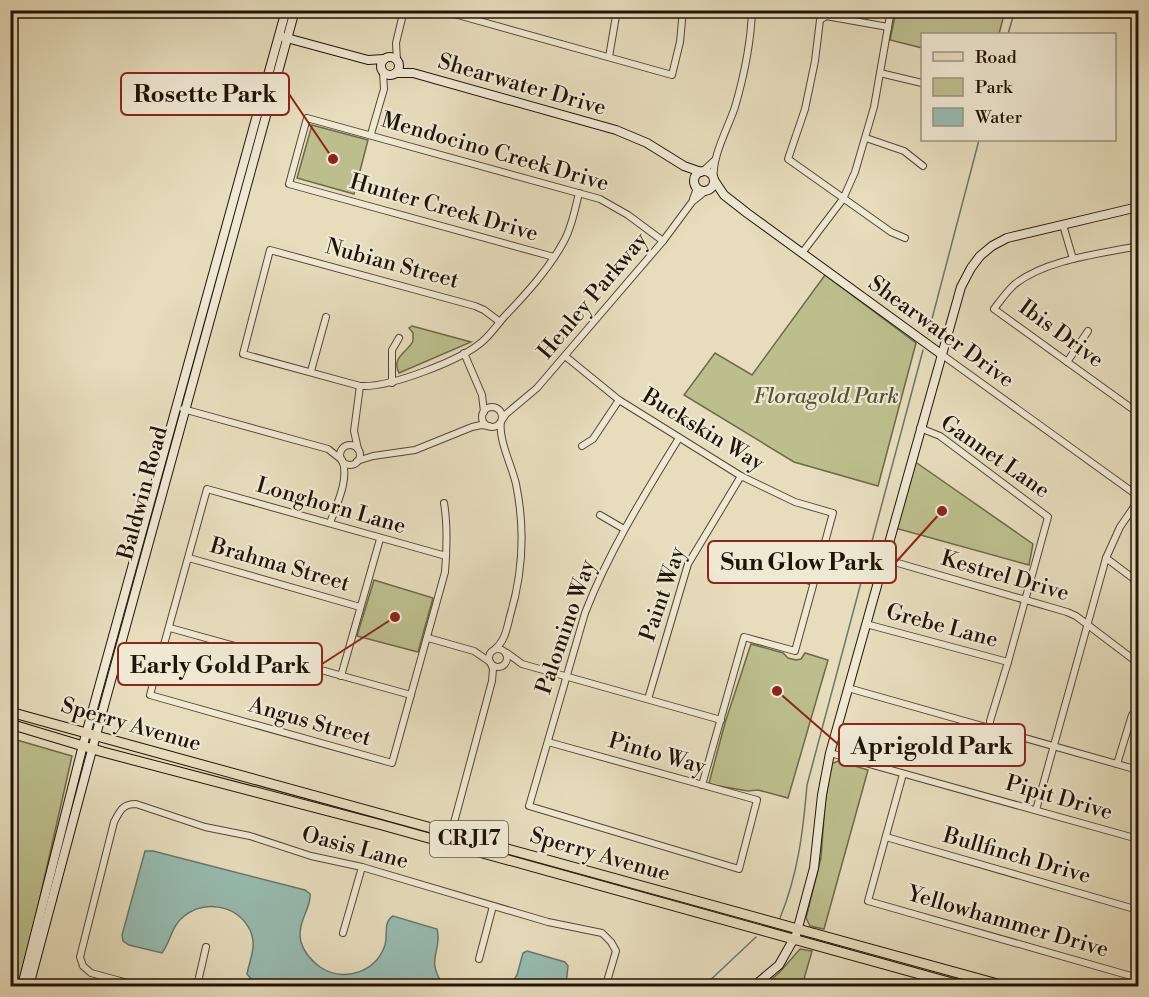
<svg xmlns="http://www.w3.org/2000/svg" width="1149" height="997" viewBox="0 0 1149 997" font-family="'Libre Bodoni',serif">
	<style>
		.green { fill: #bcbf8d; stroke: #6e694a; stroke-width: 1.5 }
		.water { fill: #97bcb1; stroke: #67786d; stroke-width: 1.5 }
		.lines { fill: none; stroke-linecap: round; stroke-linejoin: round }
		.stream { stroke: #67786d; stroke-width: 1.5 }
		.street-casing { stroke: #524634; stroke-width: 8 }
		.secondary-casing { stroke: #201307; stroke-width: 10 }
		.primary-casing { stroke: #201307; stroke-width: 11 }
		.street { stroke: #efe9d4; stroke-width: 6 }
		.secondary { stroke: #efe9d4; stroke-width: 8 }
		.primary { stroke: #e7ddbd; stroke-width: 9 }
		.labels { text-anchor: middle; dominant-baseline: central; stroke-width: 4.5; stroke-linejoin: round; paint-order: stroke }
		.shield { fill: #efe9d4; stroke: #5e5344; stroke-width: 1.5 }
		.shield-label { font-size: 21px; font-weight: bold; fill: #201307 }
		.street-label { font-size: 22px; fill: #201307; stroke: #efe9d4 }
		.park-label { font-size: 22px; font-style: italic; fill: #574f36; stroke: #efe9d4 }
		.leader { fill: none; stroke: #8f2418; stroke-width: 2 }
		.callout-dot { fill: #8f2418; stroke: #efe9d4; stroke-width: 2 }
		.callout { fill: #efe9d4; stroke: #8f2418; stroke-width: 2 }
		.callout-label { font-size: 24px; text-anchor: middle; font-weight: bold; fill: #201307 }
	</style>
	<rect width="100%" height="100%" fill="#e7ddbd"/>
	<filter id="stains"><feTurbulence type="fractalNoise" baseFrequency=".00333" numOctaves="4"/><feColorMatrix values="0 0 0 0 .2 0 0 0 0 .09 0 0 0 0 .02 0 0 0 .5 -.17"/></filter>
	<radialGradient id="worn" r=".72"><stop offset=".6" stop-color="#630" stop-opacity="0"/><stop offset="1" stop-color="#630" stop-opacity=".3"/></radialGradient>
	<!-- green -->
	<g class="green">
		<path d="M 896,11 L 896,10 L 1005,11 L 999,34 L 922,34 L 922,48 L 890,40 Z"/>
		<path d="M 312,125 L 368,140 L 354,194 L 297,178 Z"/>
		<path d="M 825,275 L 916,343 L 878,486 L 794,462 L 684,395 L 715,353 L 752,375 Z"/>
		<path d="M 412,326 L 471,342 L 399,373 C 391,357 407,353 413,341 L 413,333 L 409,328 Z"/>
		<path d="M 914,461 L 1033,544 L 1029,565 L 895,528 Z"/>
		<path d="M 374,580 L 433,598 L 418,652 L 357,636 Z"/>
		<path d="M 751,644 L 783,653 L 788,658 L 796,660 L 801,659 L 805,653 L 828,660 L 788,798 L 758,790 L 748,791 L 713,785 L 709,783 L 725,723 Z"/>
		<path d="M 10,738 L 72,756 L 20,986 L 10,985 Z"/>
		<path d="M 838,761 L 868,770 L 824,929 L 810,926 L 806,918 L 821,858 L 825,803 L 831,764 Z"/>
		<path d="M 800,949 L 812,951 L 802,986 L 763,986 L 779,973 Z"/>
	</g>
	<!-- water -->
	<g class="water">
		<path d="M 145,851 L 153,851 L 305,890 L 310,894 C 312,907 296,923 301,942 C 304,953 312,961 320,967 C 344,983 376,972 385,945 C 388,934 383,922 393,916 L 437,929 C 443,952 424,958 444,986 L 271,986 L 252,980 L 247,974 C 250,958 258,945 249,928 C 235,904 203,900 183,917 C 171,927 171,941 162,953 L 129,945 L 123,941 L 122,935 Z"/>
		<path d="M 527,951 L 565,962 L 568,966 L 566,986 L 510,986 L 517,975 L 523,953 Z"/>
	</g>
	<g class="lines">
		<!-- stream -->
		<g class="stream">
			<path d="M 1008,34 L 1015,10"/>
			<path d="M 928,334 L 979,140"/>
			<path d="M 780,918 C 798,874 803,832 807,785 L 923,350"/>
			<path d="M 704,986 L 756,937"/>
		</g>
		<!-- street casing -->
		<g class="street-casing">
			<g id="street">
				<path d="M 440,10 L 672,75 L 680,42 L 683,10"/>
				<path d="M 888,27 L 826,16 L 820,20 L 815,61 L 805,109 L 788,159 L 891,232 L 905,238"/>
				<path d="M 609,57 L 617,10"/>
				<path d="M 397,60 L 396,43 L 404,10"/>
				<path d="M 880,73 L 922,83"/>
				<path d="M 371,134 L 384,89 L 383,72"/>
				<path d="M 866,138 L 904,151 L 923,166"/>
				<path d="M 702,172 L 715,160"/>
				<path d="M 714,179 C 711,158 728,128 735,107 C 744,76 751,43 752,10"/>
				<path d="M 693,199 L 696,191 L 695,184"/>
				<path d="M 1063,225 L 1073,259"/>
				<path d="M 1138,246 C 1100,254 1047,259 1015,284 C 1007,291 1001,300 994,309 L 1138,413"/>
				<path d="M 802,253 L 843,199 L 855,172 L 874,107 L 891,10"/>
				<path d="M 554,257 L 289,184 L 307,118 L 600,199 L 628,215 L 663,241"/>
				<path d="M 500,322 L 484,310 L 475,306 L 270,250 L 243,354 L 360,386 C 389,388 462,360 483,341 C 491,334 497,325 504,317 C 526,294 549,269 564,241 C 572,227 575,209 579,193"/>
				<path d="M 464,353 L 482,395 L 484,412"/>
				<path d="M 941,354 L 1138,496"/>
				<path d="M 565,356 L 619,400 L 741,476 L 795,502 L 833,513 L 795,651 L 744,637 L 702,785"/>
				<path d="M 1067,362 L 1088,331"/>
				<path d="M 311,371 L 326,317"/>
				<path d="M 392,383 L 392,350 L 399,338"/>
				<circle cx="492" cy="417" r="10"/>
				<path d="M 183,409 L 328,449 L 342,460"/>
				<path d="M 502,420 L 506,414 L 537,388 L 663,241 L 692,202 L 707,190"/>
				<path d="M 920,428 L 940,436 L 1048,517 L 1008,662 L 990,721 L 990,727"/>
				<circle cx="350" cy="455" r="10"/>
				<path d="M 582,446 L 593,439 L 619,400"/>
				<path d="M 358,449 L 354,431 L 360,386"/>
				<path d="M 357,461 L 373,456 L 415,450 L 472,427 L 481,425 L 489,426"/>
				<path d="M 444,503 C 448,527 447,548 445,572 L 392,763 L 150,695 L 207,489 L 446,556"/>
				<path d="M 600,515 L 624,529"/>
				<path d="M 330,523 C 336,506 350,478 342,460"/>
				<path d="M 189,558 L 360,607"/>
				<path d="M 1106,558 L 1138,582"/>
				<path d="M 884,559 L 1067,612 L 1076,616 L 1138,663"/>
				<path d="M 771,569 L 813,582"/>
				<path d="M 866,624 L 1008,662"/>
				<path d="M 170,628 L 411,695"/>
				<path d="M 428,638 L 474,651 L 490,662"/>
				<circle cx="498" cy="658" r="9"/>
				<path d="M 495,649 C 505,641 507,628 510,616 C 523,573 525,528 516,484 C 512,466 498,439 501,422"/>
				<path d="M 507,653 L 522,664 L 721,720"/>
				<path d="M 341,676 L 380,539"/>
				<path d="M 848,688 L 1138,770"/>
				<path d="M 648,699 L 688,564 L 741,476"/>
				<path d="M 548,742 L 757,800 L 739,869 L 529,806 L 585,613 C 609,551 644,495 679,438"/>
				<path d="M 830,753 L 1138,839"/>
				<path d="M 1117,764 L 1132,715"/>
				<path d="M 903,774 L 868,901 L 1138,978"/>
				<path d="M 1036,810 L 1106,558 L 1120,527 L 1138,501"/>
				<path d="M 886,837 L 1138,910"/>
				<path d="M 448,845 L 492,681 L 493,669 L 491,664"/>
				<path d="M 343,933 L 362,867"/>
				<path d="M 479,959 L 493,906"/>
				<path d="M 139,986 L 91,973 L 83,966 L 80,957 L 114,822 C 120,811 122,804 136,804 L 205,827 L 250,836 L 311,856 L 362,867 L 548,922 L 602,933 L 611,942 L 616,951 L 608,978 L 608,986"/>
				<path d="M 197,986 L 206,947"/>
			</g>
		</g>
		<!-- secondary casing -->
		<g class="secondary-casing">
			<g id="secondary">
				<path d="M 283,37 L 368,60 L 384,59"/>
				<circle cx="390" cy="66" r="9"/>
				<path d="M 396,73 L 413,73 L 616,130 L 647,143 L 684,166 L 701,172"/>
				<circle cx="704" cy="181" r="10"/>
				<path d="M 714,180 L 724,195 L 747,213 L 941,354"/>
				<path d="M 22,986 L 83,745 L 286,10"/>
				<path d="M 29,986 L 96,735 L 295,10"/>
				<path d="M 754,986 L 779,965 L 796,935 L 814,868 L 822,795 L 830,753 L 961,287 L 971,268 L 980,256 L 992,246 L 1007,238 L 1138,207"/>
			</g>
		</g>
		<!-- primary casing -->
		<g class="primary-casing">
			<g id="primary">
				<path d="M 10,712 L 1005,986"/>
				<path d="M 10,724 L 103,752 L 382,825 L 963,986"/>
			</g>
		</g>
		<!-- street -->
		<use href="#street" class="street"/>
		<!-- secondary -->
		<use href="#secondary" class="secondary"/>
		<!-- primary -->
		<use href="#primary" class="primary"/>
	</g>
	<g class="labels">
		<!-- shield labels -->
		<rect class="shield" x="430" y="821" width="78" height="36" rx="4.5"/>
		<g class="shield-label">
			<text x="469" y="839">CR J17</text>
		</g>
		<!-- street labels -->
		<g class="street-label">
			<text transform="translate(522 85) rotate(16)">Shearwater Drive</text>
			<text transform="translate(495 152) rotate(16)">Mendocino Creek Drive</text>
			<text transform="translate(444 208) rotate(16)">Hunter Creek Drive</text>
			<text transform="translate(392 264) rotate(15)">Nubian Street</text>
			<text transform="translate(593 296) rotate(-50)">Henley Parkway</text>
			<text transform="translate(941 332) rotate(36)">Shearwater Drive</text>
			<text transform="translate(1061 334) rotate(36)">Ibis Drive</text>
			<text transform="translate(703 430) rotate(31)">Buckskin Way</text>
			<text transform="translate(995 457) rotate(35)">Gannet Lane</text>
			<text transform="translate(143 493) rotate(-75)">Baldwin Road</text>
			<text transform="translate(331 506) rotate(16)">Longhorn Lane</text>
			<text transform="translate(280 565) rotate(16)">Brahma Street</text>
			<text transform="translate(1005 576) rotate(16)">Kestrel Drive</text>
			<text transform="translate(663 594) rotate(-71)">Paint Way</text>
			<text transform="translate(942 626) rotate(15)">Grebe Lane</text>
			<text transform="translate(566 627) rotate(-71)">Palomino Way</text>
			<text transform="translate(310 722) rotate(16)">Angus Street</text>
			<text transform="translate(131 725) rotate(16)">Sperry Avenue</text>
			<text transform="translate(657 754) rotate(16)">Pinto Way</text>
			<text transform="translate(1059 798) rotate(16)">Pipit Drive</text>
			<text transform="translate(355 848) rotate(15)">Oasis Lane</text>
			<text transform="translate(600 855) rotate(16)">Sperry Avenue</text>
			<text transform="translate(1017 856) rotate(16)">Bullfinch Drive</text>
			<text transform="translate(1008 922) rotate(16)">Yellowhammer Drive</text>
		</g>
		<!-- park labels -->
		<g class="park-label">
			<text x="826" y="396">Floragold Park</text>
		</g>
	</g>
	<!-- callouts -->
	<path class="leader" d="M333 159L289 94M942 511L896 562M395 617L322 664M777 691L839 745"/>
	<g class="callout-dot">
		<circle cx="333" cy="159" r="6"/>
		<circle cx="942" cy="511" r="6"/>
		<circle cx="395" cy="617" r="6"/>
		<circle cx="777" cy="691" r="6"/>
	</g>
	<g class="callout">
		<rect x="121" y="73" width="168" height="42" rx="6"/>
		<rect x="708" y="541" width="188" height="42" rx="6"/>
		<rect x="118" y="643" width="204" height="42" rx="6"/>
		<rect x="839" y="724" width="186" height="42" rx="6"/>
	</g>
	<g class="callout-label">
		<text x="205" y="102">Rosette Park</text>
		<text x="802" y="570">Sun Glow Park</text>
		<text x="220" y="673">Early Gold Park</text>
		<text x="932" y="754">Aprigold Park</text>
	</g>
	<!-- margin -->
	<rect width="1149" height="997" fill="none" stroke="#e7ddbd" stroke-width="36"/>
	<rect x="12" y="12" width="1125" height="973" fill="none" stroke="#201307" stroke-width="3"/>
	<rect x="18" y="18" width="1113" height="961" fill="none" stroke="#201307" stroke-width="1.5"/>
	<!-- legend -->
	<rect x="921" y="33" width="195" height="108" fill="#efe9d4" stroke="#9c9382" stroke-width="1.5"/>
	<rect x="933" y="52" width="30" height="9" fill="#e7ddbd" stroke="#9c9382" stroke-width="1.5"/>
	<text x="975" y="63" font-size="18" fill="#201307">Road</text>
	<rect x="933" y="78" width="30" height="18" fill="#bcbf8d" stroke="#9c9382" stroke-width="1.5"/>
	<text x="975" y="93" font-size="18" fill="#201307">Park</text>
	<rect x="933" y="108" width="30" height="18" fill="#97bcb1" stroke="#9c9382" stroke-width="1.5"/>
	<text x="975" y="123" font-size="18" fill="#201307">Water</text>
	<rect width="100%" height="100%" filter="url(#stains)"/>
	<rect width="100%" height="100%" fill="url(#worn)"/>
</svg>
